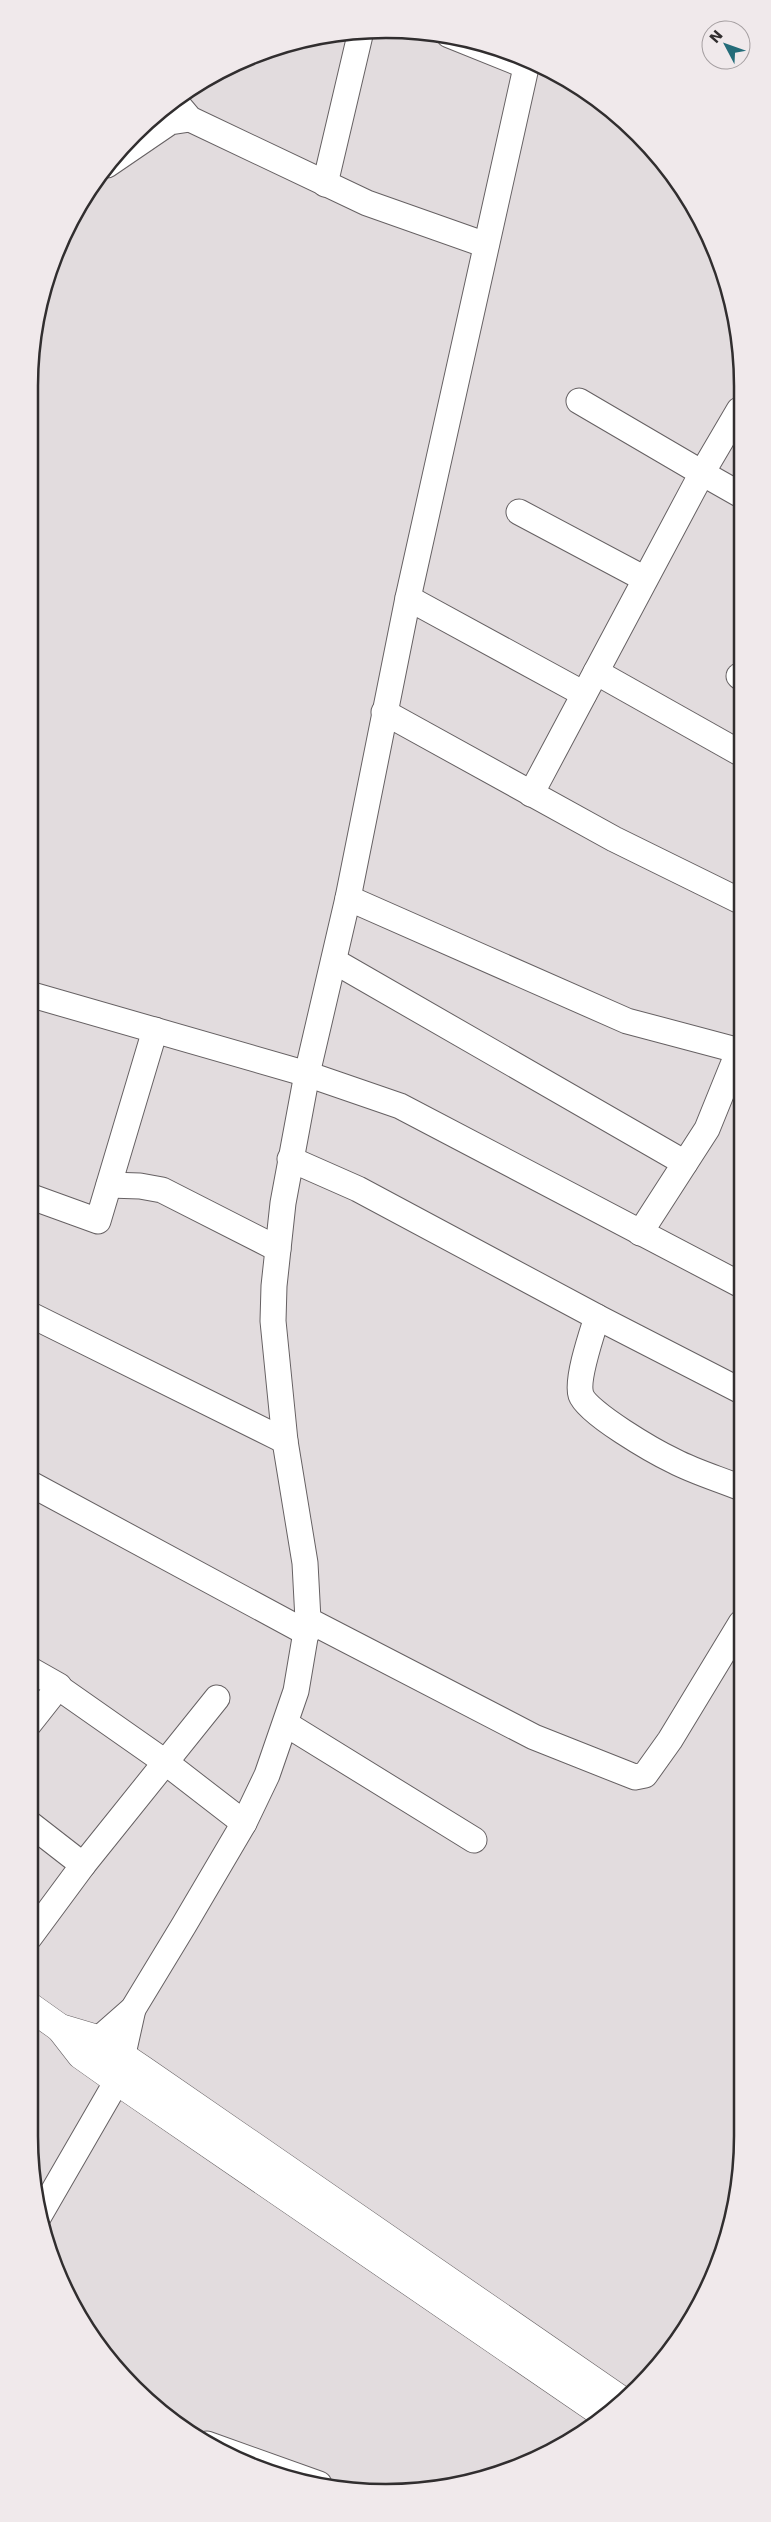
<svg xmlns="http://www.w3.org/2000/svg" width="771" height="2522" viewBox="0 0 771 2522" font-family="'DejaVu Sans',sans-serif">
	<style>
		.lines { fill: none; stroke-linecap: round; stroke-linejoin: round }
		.minor-casing { stroke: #666163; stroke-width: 27 }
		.major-casing { stroke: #666163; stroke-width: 29 }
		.minor { stroke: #fff; stroke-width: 25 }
		.major { stroke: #fff; stroke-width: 28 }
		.rim { fill: none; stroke: #312e2f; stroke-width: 2.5 }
	</style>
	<rect width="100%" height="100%" fill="#e2dcde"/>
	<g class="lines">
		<!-- minor casing -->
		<g class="minor-casing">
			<g id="minor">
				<path d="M 449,35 L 526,66"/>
				<path d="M 174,100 L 190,119 L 367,203 L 486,245"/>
				<path d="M 107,165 L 170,122 L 190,119"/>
				<path d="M 325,184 L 361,31"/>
				<path d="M 739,410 L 702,473 L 739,494"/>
				<path d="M 519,512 L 645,579"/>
				<path d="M 408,598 L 584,694"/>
				<path d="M 596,672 L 740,753"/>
				<path d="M 739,676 L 740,677"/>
				<path d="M 384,712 L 614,839 L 740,901"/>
				<path d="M 531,794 L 702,473 L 579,401"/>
				<path d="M 348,898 L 627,1021 L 740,1051"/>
				<path d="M 334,961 L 685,1163"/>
				<path d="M 29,994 L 307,1074 L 400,1106 L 741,1285"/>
				<path d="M 290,1159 L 358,1189 L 597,1317 C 592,1333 576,1380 581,1395 C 587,1413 655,1452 674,1461 C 695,1472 719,1479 741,1488"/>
				<path d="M 109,1185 L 140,1186 L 162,1190 L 278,1249"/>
				<path d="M 29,1196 L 98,1221 L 155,1030"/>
				<path d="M 640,1233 L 707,1129 L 739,1050"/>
				<path d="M 33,1316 L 285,1441"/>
				<path d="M 597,1317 L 741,1391"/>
				<path d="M 29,1483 L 307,1633"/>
				<path d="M 308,1620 L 534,1737 L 635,1777 L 645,1775 L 670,1740 L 741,1623"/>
				<path d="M 29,1669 L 59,1686 L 29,1724"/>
				<path d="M 58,1687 L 165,1762 L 244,1823"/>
				<path d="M 286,1724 L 474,1840"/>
				<path d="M 29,1823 L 83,1865 L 29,1938"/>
				<path d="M 83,1865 L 217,1698"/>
				<path d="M 84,2052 L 133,2009 L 184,1925 L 244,1823 L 267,1775 L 296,1691 L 308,1620 L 305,1563 L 285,1441 L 273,1321 L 274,1286 L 283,1203 L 307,1074 L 348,898 L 408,598 L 527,63"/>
				<path d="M 39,2216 L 117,2081 L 133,2009"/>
				<path d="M 207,2444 L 319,2484"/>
			</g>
		</g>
		<!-- major casing -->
		<g class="major-casing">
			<g id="major">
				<path d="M 29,2006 L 60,2028 L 97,2039 L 143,2070 L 621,2400"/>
				<path d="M 60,2028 L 81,2055 L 129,2089 L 606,2416"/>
			</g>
		</g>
		<!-- minor -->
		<use href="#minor" class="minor"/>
		<!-- major -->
		<use href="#major" class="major"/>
	</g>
	<!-- crop -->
	<path d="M0 0H771V2522H0ZM386 38H386A348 348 0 0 1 734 386V2136A348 348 0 0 1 386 2484H386A348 348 0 0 1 38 2136V386A348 348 0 0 1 386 38Z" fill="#f0e9eb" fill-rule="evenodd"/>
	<path class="rim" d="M386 38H386A348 348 0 0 1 734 386V2136A348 348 0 0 1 386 2484H386A348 348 0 0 1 38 2136V386A348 348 0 0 1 386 38Z"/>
	<!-- north arrow -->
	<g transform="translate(726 45) rotate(311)"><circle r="24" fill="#f0e9eb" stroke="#a49ea0"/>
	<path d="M0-4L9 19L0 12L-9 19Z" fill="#246c79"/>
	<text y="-8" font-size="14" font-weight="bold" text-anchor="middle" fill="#312e2f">N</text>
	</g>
</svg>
